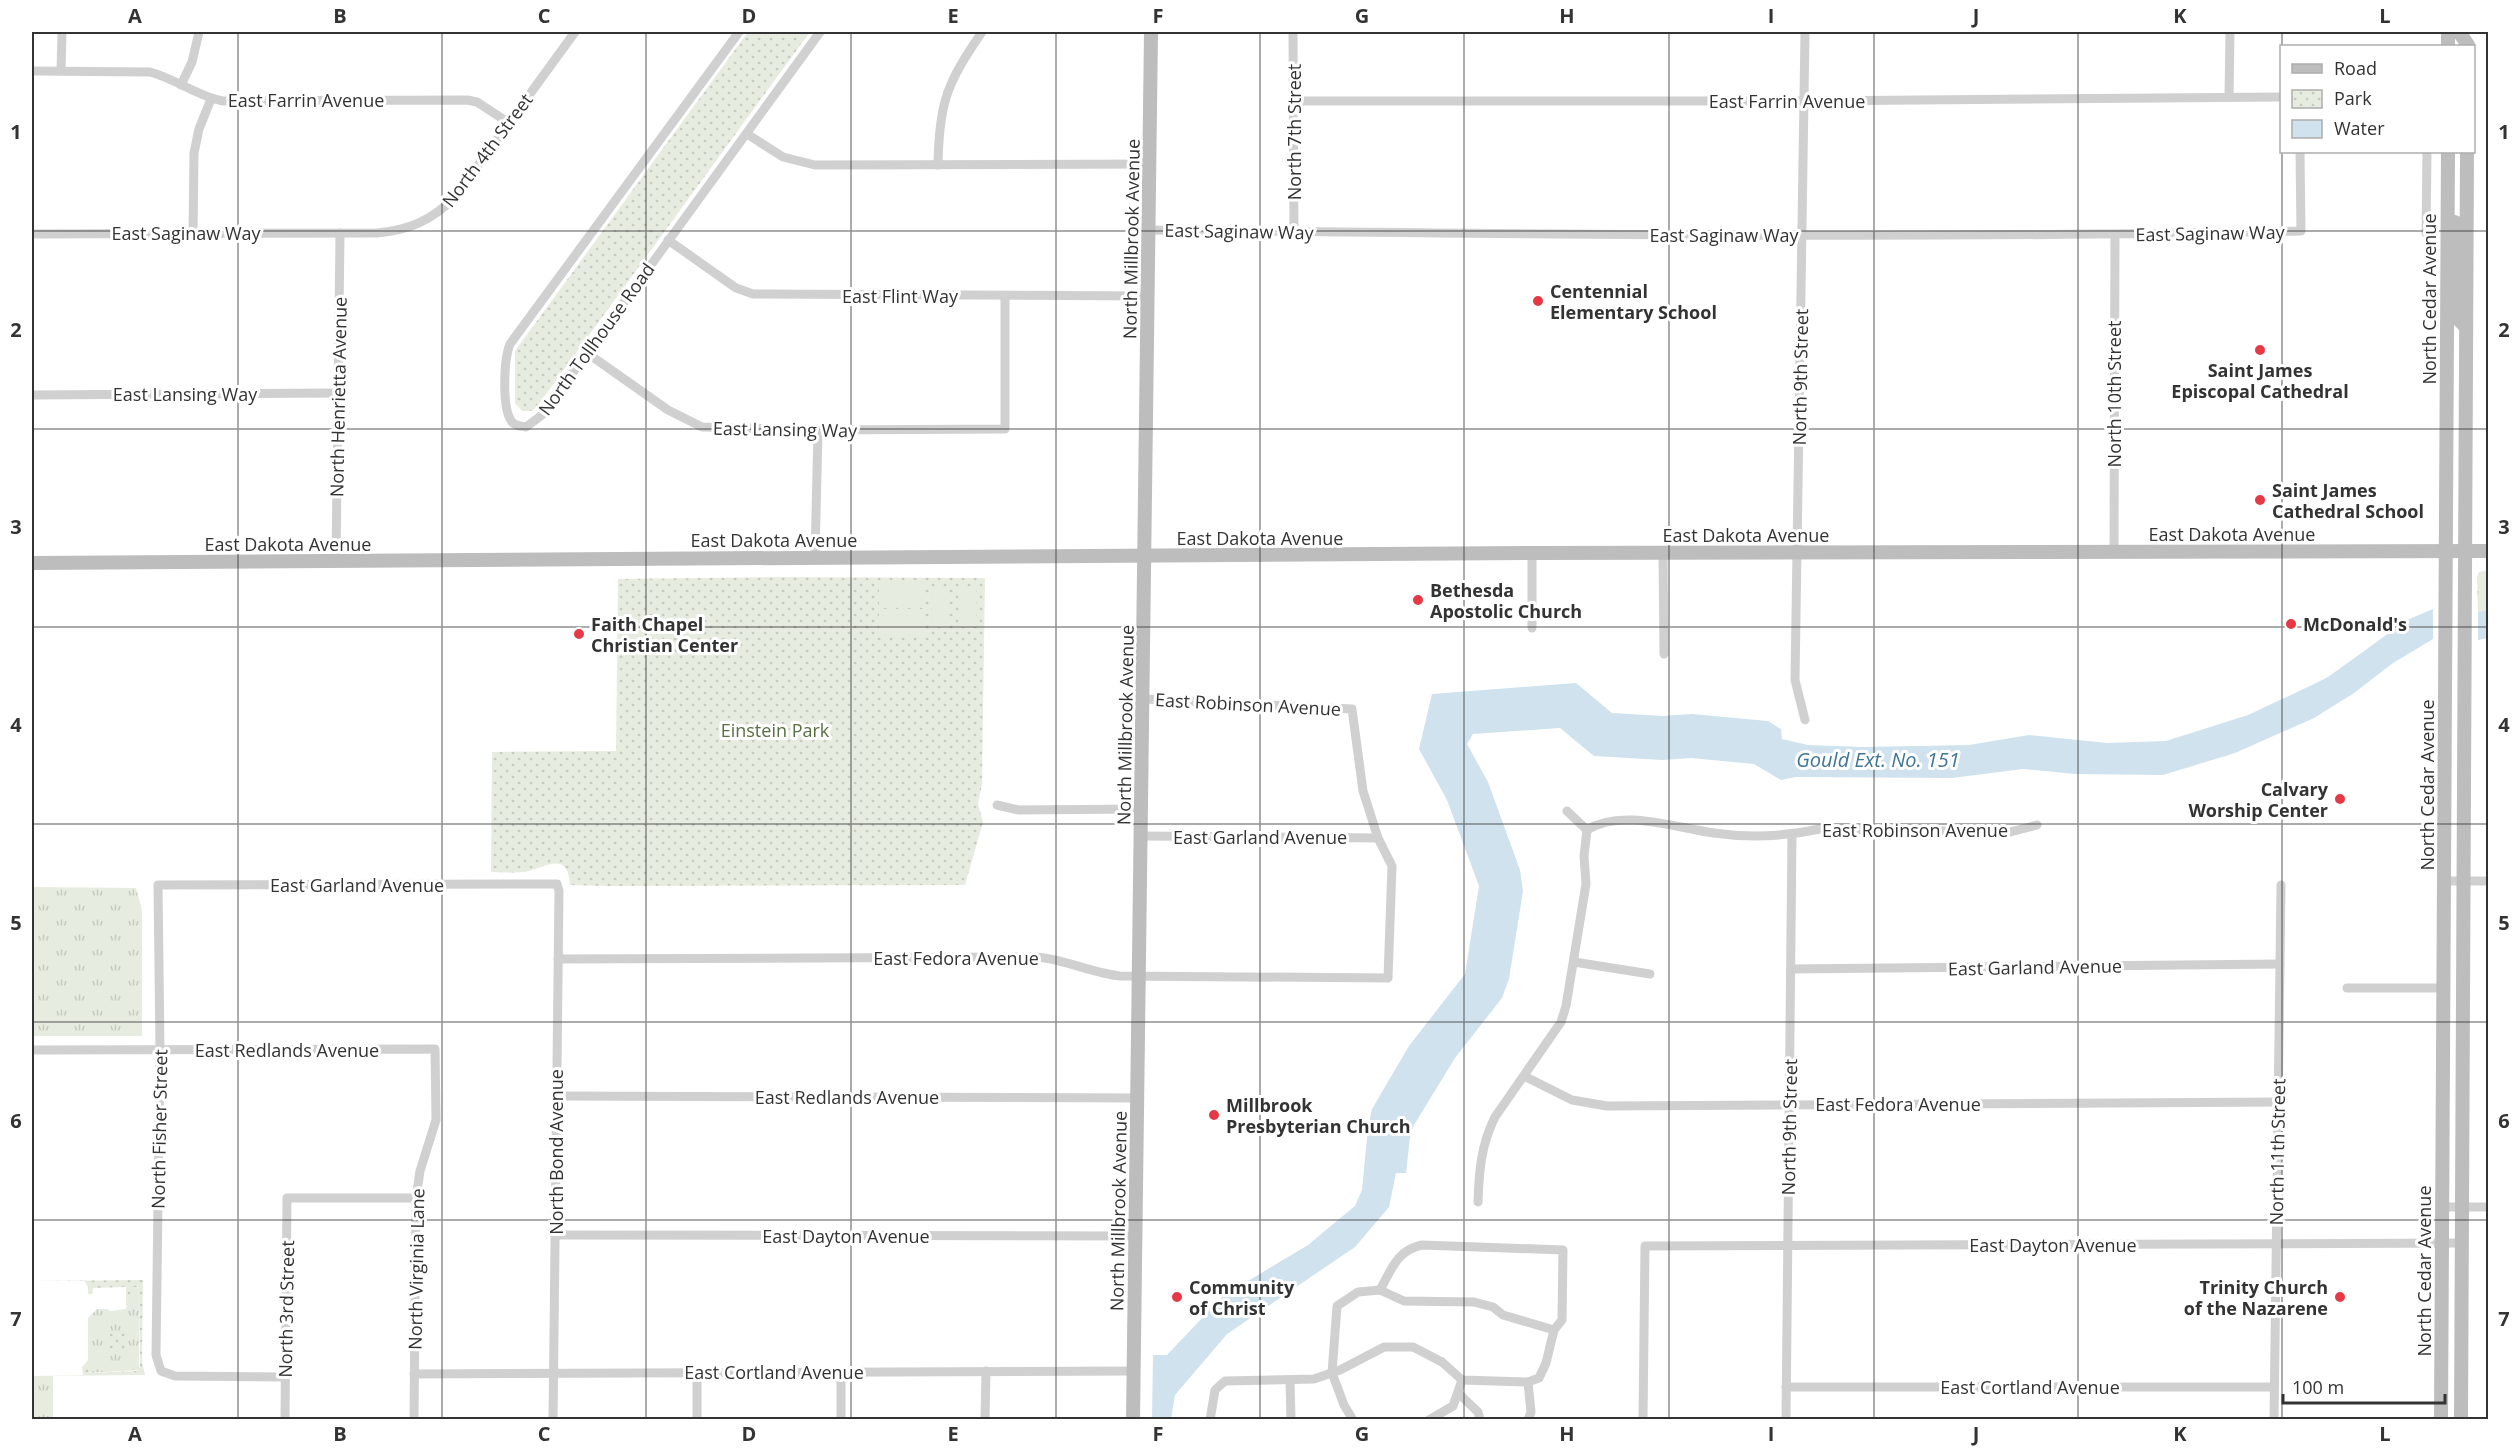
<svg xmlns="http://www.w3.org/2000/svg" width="2520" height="1451" viewBox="0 0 2520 1451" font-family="'Open Sans',sans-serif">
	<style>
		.grass { fill: url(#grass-tufts) }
		.park { fill: url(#park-dots) }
		.pitch { fill: #e6ecdf }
		.water { fill: #cfe2ee }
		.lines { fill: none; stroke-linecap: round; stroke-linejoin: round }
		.street { stroke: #d0d0d0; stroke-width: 9 }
		.secondary { stroke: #bdbdbd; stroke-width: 14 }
		.grid { fill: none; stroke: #333; stroke-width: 1.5; stroke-opacity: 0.55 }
		.poi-dot { fill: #e63946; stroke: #fff; stroke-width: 2 }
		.labels { text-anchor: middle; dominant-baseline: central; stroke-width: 6; stroke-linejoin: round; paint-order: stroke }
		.street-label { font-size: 18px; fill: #333; stroke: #fff }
		.poi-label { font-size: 18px; font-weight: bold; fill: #333; stroke: #fff; text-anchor: start }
		.park-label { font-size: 18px; fill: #56703f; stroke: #fff }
		.water-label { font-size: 20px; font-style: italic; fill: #3f7597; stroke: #fff }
		.neatline { fill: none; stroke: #333; stroke-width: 2 }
		.grid-label { font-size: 20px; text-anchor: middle; font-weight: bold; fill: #333 }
	</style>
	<defs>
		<pattern id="grass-tufts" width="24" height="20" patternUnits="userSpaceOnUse" patternTransform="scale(1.5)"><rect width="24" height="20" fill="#e6ecdf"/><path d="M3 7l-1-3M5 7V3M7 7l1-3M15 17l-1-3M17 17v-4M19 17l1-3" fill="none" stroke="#c6cbc0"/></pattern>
		<pattern id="park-dots" width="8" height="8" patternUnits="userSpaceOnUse" patternTransform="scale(1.5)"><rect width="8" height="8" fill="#e6ecdf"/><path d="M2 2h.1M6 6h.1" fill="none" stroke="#c6cbc0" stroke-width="1.8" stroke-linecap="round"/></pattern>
	</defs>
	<rect width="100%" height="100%" fill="#fff"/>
	<!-- grass -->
	<g class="grass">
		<path d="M 2488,570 L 2488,610 L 2478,612 L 2477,577 L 2479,572 Z"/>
		<path d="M 32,887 L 136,888 L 142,910 L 142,1036 L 32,1036 Z"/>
		<path d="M 136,1285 L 140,1291 L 139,1370 L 88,1373 L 88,1367 L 82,1367 L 88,1360 L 88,1318 L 97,1309 L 107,1309 L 110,1311 L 126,1309 L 131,1287 Z"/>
		<rect x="32" y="1376" width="21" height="43"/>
	</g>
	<!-- park -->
	<g class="park">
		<path d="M 748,32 L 810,32 L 536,408 L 531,411 L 522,411 L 515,403 L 515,351 Z"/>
		<path d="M 775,577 L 985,578 L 982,784 L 978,804 L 983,822 L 965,885 L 606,886 L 570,885 C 568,847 540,871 524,872 C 513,873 502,872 491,872 L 492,752 L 616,751 L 618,579 Z"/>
		<path d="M 143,1280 L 142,1362 L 145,1375 L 32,1376 L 83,1375 L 82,1367 L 88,1366 L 88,1373 L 137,1371 L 140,1366 L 140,1291 L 138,1287 L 131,1287 L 129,1303 L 126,1306 L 126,1287 L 93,1288 L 92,1294 L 88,1294 L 88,1286 L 84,1281 L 32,1281 Z"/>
		<rect x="110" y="1333" width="15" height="19"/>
	</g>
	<!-- pitch -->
	<g class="pitch">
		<rect x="879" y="580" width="46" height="24"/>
		<path d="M 960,587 L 976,588 L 976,627 L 959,627 Z"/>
		<rect x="932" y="588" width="17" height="39"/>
		<rect x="879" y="609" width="46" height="25"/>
	</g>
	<!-- water -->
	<g class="water">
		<path d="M 2433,609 L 2433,639 L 2393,663 L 2354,693 L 2314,718 L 2235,753 L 2163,775 L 2075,774 L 2023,769 L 1952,778 L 1796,777 L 1781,780 L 1754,764 L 1691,758 L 1662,760 L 1594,756 L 1560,728 L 1473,734 L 1467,744 L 1488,782 L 1520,870 L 1523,891 L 1509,979 L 1502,998 L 1455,1058 L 1414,1125 L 1410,1137 L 1406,1173 L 1396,1173 L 1389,1207 L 1355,1247 L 1227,1334 L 1175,1395 L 1171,1419 L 1152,1419 L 1153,1355 L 1167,1355 L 1223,1296 L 1308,1245 L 1355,1206 L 1362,1190 L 1368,1128 L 1372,1109 L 1409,1046 L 1465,974 L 1479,886 L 1447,800 L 1419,749 L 1432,694 L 1576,683 L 1612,713 L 1663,716 L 1692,714 L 1768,721 L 1781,729 L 1782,739 L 1808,745 L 1863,747 L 1969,745 L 2029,735 L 2107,743 L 2166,741 L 2248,715 L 2312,685 L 2328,677 L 2407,620 Z"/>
		<path d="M 2488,610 L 2488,638 L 2478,640 L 2478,612 Z"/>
	</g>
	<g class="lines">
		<!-- street -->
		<g class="street">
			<path d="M 739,32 L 510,344 C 504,359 501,411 513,423 C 516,426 521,426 526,427 L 542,415 L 820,32"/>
			<path d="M 1293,32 L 1294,232"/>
			<path d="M 1805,32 L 1795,680 L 1805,720"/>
			<path d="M 32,71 L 150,72 C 176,79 197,96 223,101 L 467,100 L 477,102 L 509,123"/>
			<path d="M 61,71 L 62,32"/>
			<path d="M 181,85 L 192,62 L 199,32"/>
			<path d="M 2229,97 L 2230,32"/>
			<path d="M 1293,101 L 1804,101 L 2282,97"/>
			<path d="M 747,134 L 783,157 L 815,165 L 1150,164"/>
			<path d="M 938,165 C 939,102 947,83 982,32"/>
			<path d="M 1148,230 C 1532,234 1917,239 2301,231 L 2300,152"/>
			<path d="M 193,233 L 194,153 L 199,129 L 211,99"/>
			<path d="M 2426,233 L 2427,152"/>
			<path d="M 32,234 L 377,233 C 409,230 431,221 455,197 L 575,32"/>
			<path d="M 668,240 L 736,288 L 753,294 L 1147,296"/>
			<path d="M 587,353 L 668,410 L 702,427 L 818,430 L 1005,429 L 1005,296"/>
			<path d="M 32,395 L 338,393"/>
			<path d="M 2114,552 L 2115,235"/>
			<path d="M 1663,554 L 1664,654"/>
			<path d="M 815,557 L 818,430"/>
			<path d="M 336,562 L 340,233"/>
			<path d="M 1532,628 L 1532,553"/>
			<path d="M 997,805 L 1019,810 L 1141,809"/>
			<path d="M 1567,811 L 1587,830"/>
			<path d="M 1587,830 C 1621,808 1676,828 1714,833 C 1748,838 1787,836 1820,829 L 2010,832 L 2037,825"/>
			<path d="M 1141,836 L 1378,838"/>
			<path d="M 2444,881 L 2488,881"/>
			<path d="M 558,959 L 1036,957 C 1065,959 1091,973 1120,976 L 1388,978 L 1392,866 L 1378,838 L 1363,791 L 1352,709 L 1144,699"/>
			<path d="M 1574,962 L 1650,974"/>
			<path d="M 1791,969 L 2280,964"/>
			<path d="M 2347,988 L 2444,988"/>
			<path d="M 32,1050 L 435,1049 L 436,1120 L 420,1171 L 416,1198 L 414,1420"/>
			<path d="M 1524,1076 L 1572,1100 L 1607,1106 L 2278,1102"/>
			<path d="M 555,1096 L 1138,1098"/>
			<path d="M 1478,1202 C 1479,1171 1481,1145 1495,1117 L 1561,1022 L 1566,1006 L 1586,884 L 1584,856 L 1587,830"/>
			<path d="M 2442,1207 L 2488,1207"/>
			<path d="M 556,1235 L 1137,1236"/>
			<path d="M 841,1372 L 841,1420"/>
			<path d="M 414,1374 L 1134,1371"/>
			<path d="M 285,1377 L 175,1376 L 161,1371 L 156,1355 L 160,1050 L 158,885 L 557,884 L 559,891 L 553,1420"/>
			<path d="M 1290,1380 L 1291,1420"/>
			<path d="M 1528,1382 L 1531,1412 L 1528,1420"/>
			<path d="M 1786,1387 L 2274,1387"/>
			<path d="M 1458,1393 L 1478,1412 L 1480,1420"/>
			<path d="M 285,1420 L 287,1198 L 416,1198"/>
			<path d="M 697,1420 L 697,1373"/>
			<path d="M 985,1420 L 986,1371"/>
			<path d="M 1210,1420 L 1215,1390 L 1225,1381 L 1314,1379 L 1340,1370 L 1384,1347 L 1413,1347 L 1442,1362 L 1462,1380 L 1528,1382 L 1539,1378 L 1546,1363 L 1554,1330 L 1562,1320 L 1563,1250 L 1422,1245 C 1396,1251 1392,1269 1380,1290"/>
			<path d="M 1353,1420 L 1344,1405 L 1332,1373 L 1337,1306 L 1358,1292 L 1380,1290 L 1404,1301 L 1474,1302 L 1493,1307 L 1503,1315 L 1554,1330"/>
			<path d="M 1429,1420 L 1453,1406 L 1462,1380"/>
			<path d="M 1643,1420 L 1645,1246 L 2461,1243"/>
			<path d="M 1786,1420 L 1792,834"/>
			<path d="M 2274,1420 L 2281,885"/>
		</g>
		<!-- secondary -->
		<g class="secondary">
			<path d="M 2459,32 L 2468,45"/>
			<path d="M 2448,46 L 2448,32"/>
			<path d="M 2455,222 L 2457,242 L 2456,312 L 2458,319 L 2466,327"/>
			<path d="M 32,563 L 1532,553 L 2488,551"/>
			<path d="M 1133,1420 L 1151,32"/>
			<path d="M 2441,1420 L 2448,152"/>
			<path d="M 2461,1420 L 2467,152"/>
		</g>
	</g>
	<!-- grid -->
	<path class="grid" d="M 238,32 L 238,1420M 442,32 L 442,1420M 646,32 L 646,1420M 851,32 L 851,1420M 1056,32 L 1056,1420M 1260,32 L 1260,1420M 1464,32 L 1464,1420M 1669,32 L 1669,1420M 1874,32 L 1874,1420M 2078,32 L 2078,1420M 2282,32 L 2282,46M 2282,152 L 2282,1420M 32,231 L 2488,231M 32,429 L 2488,429M 32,627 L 2488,627M 32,824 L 2488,824M 32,1022 L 2488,1022M 32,1220 L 2488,1220"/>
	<!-- markers -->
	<g class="poi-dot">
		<circle cx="1538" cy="301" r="6"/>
		<circle cx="2260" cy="350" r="6"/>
		<circle cx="2260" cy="500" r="6"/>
		<circle cx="1418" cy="600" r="6"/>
		<circle cx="2291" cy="624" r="6"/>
		<circle cx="579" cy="634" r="6"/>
		<circle cx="2340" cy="799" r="6"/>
		<circle cx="1214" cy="1115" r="6"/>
		<circle cx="1177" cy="1297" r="6"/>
		<circle cx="2340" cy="1297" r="6"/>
	</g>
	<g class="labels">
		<!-- street labels -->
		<g class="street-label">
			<text x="306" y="100">East Farrin Avenue</text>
			<text x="1787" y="101">East Farrin Avenue</text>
			<text transform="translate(1294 132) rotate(-90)">North 7th Street</text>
			<text transform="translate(487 150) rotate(-53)">North 4th Street</text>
			<text transform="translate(1239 231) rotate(1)">East Saginaw Way</text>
			<text x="186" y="233">East Saginaw Way</text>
			<text transform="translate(2210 233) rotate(-1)">East Saginaw Way</text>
			<text x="1724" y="235">East Saginaw Way</text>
			<text transform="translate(1131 239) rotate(-89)">North Millbrook Avenue</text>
			<text x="900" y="296">East Flint Way</text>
			<text transform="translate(2429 299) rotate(-90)">North Cedar Avenue</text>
			<text transform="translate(596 339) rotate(-54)">North Tollhouse Road</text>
			<text transform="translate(1800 377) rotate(-89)">North 9th Street</text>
			<text x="185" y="394">East Lansing Way</text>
			<text transform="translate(2114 394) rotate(-90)">North 10th Street</text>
			<text transform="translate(338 397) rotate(-89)">North Henrietta Avenue</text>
			<text transform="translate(785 429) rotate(1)">East Lansing Way</text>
			<text x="2232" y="534">East Dakota Avenue</text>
			<text x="1746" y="535">East Dakota Avenue</text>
			<text x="1260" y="538">East Dakota Avenue</text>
			<text x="774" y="540">East Dakota Avenue</text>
			<text x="288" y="544">East Dakota Avenue</text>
			<text transform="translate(1248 704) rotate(3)">East Robinson Avenue</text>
			<text transform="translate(1125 725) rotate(-89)">North Millbrook Avenue</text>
			<text transform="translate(2427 785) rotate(-90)">North Cedar Avenue</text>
			<text x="1915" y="830">East Robinson Avenue</text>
			<text x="1260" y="837">East Garland Avenue</text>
			<text x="357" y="885">East Garland Avenue</text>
			<text x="956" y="958">East Fedora Avenue</text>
			<text transform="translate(2035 967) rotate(-1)">East Garland Avenue</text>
			<text x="287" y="1050">East Redlands Avenue</text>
			<text x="847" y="1097">East Redlands Avenue</text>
			<text x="1898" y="1104">East Fedora Avenue</text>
			<text transform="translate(1789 1127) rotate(-89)">North 9th Street</text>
			<text transform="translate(159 1129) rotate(-89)">North Fisher Street</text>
			<text transform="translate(556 1152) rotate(-90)">North Bond Avenue</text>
			<text transform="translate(2277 1152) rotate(-89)">North 11th Street</text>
			<text transform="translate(1118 1211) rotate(-89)">North Millbrook Avenue</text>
			<text x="846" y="1236">East Dayton Avenue</text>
			<text x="2053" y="1245">East Dayton Avenue</text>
			<text transform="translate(416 1269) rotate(-89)">North Virginia Lane</text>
			<text transform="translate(2424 1271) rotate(-90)">North Cedar Avenue</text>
			<text transform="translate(286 1309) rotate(-89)">North 3rd Street</text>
			<text x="774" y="1372">East Cortland Avenue</text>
			<text x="2030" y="1387">East Cortland Avenue</text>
		</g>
		<!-- poi labels -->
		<g class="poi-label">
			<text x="1550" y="291">Centennial<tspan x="1550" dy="21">Elementary School</tspan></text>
			<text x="2260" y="370" text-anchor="middle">Saint James<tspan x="2260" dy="21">Episcopal Cathedral</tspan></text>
			<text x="2272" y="490">Saint James<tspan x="2272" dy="21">Cathedral School</tspan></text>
			<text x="1430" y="590">Bethesda<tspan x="1430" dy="21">Apostolic Church</tspan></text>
			<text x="591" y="624">Faith Chapel<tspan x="591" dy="21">Christian Center</tspan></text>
			<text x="2303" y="624">McDonald's</text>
			<text x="2328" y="789" text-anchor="end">Calvary<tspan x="2328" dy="21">Worship Center</tspan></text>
			<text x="1226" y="1105">Millbrook<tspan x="1226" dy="21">Presbyterian Church</tspan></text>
			<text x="1189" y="1287">Community<tspan x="1189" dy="21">of Christ</tspan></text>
			<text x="2328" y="1287" text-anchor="end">Trinity Church<tspan x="2328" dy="21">of the Nazarene</tspan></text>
		</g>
		<!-- park labels -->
		<g class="park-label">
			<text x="775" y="730">Einstein Park</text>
		</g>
		<!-- water labels -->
		<g class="water-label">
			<text x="1878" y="759">Gould Ext. No. 151</text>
		</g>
	</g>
	<!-- border -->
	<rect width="2520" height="1451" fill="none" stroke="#ffffff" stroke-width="66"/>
	<!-- legend -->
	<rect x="2280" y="45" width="195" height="108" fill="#ffffff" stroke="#adadad" stroke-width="1.5"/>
	<rect x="2292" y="64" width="30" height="9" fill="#bdbdbd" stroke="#adadad" stroke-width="1.5"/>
	<text x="2334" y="75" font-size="18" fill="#333333">Road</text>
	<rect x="2292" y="90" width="30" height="18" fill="url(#park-dots)" stroke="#adadad" stroke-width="1.5"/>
	<text x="2334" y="105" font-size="18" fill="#333333">Park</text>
	<rect x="2292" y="120" width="30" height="18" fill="#cfe2ee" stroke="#adadad" stroke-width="1.5"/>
	<text x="2334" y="135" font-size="18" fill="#333333">Water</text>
	<!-- scale -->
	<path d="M2283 1394v9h162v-9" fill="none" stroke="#333333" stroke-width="3"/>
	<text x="2292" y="1394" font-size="18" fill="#333333" stroke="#ffffff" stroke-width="4.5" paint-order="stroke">100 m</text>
	<rect x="33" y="33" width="2454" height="1385" class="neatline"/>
	<g class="grid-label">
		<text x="135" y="23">A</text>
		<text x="340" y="23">B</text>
		<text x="544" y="23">C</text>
		<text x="749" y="23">D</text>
		<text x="953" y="23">E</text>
		<text x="1158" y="23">F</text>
		<text x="1362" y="23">G</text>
		<text x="1567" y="23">H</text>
		<text x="1771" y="23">I</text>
		<text x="1976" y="23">J</text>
		<text x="2180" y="23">K</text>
		<text x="2385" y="23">L</text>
		<text x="16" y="139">1</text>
		<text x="2504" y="139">1</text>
		<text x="16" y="337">2</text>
		<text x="2504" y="337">2</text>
		<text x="16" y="534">3</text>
		<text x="2504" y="534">3</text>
		<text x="16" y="732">4</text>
		<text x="2504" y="732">4</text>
		<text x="16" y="930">5</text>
		<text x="2504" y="930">5</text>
		<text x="16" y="1128">6</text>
		<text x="2504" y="1128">6</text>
		<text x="16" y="1326">7</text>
		<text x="2504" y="1326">7</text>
		<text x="135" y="1441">A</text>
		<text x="340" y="1441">B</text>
		<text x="544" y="1441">C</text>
		<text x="749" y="1441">D</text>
		<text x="953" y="1441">E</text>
		<text x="1158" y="1441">F</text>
		<text x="1362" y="1441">G</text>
		<text x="1567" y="1441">H</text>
		<text x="1771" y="1441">I</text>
		<text x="1976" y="1441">J</text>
		<text x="2180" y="1441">K</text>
		<text x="2385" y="1441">L</text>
	</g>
</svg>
